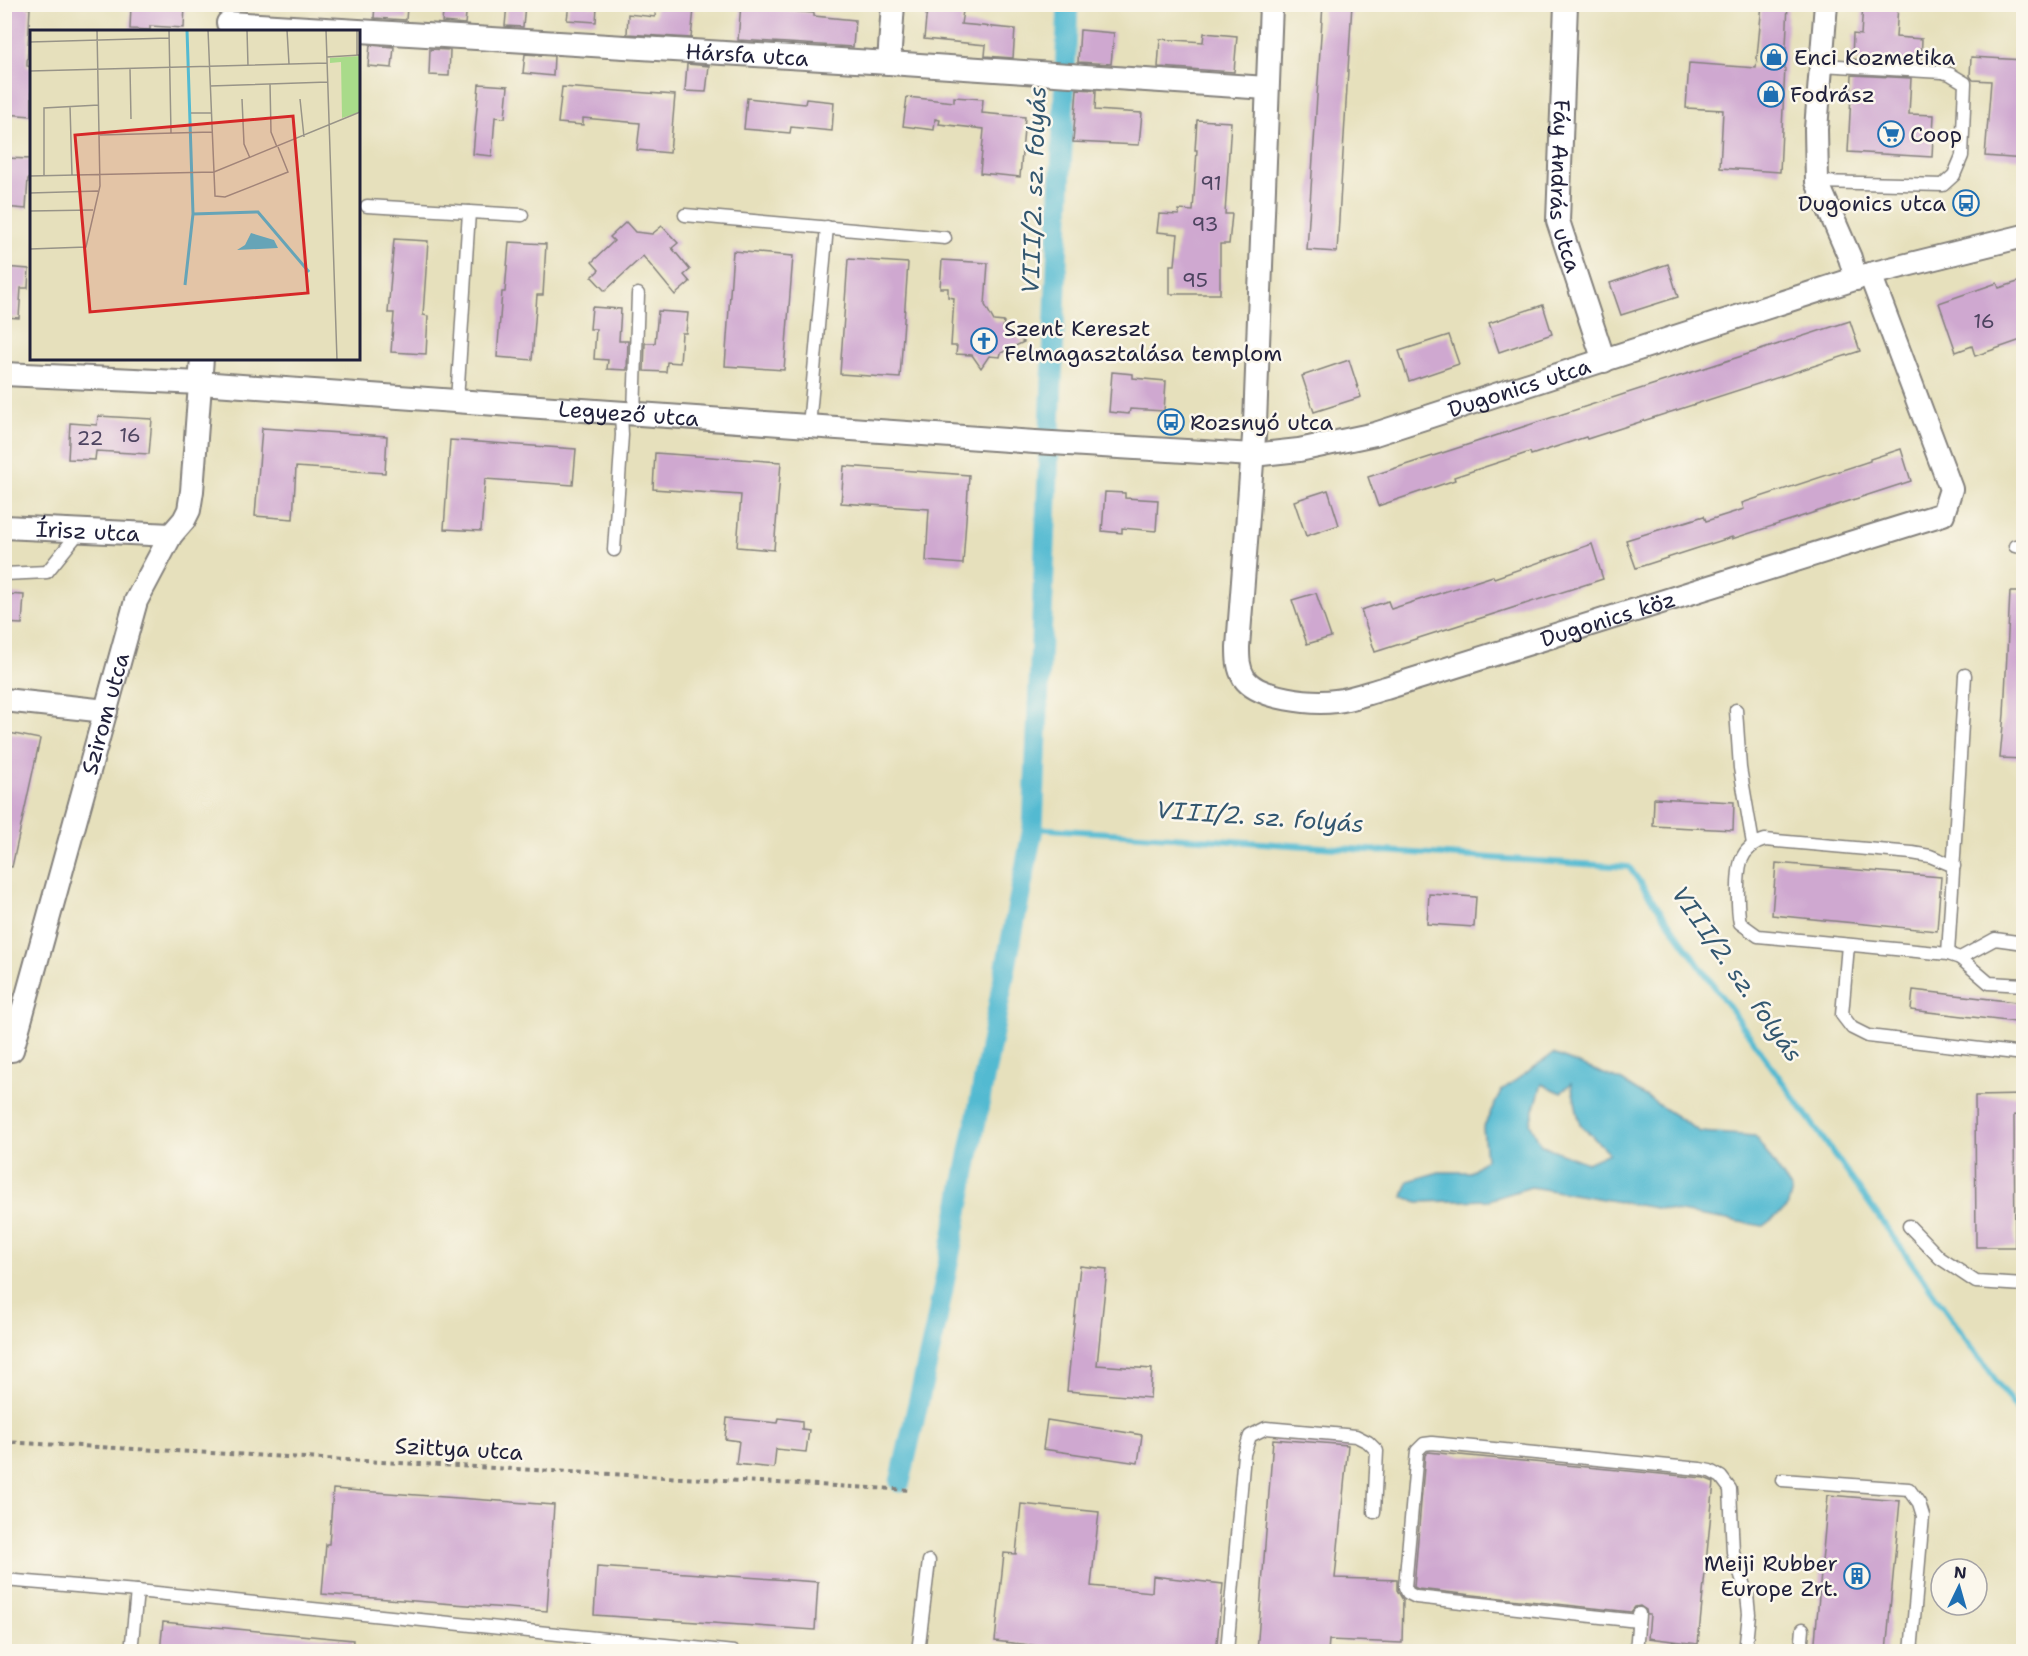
<svg xmlns="http://www.w3.org/2000/svg" width="2028" height="1656" viewBox="0 0 2028 1656" font-family="'Shantell Sans',sans-serif">
	<style>
		.water { fill: #53bad1; stroke: #3a6e86; stroke-width: 1.5; fill-rule: evenodd }
		.lines { fill: none; stroke-linecap: round; stroke-linejoin: round }
		.stream { stroke: #53bad1; stroke-width: 6 }
		.canal { stroke: #53bad1; stroke-width: 21 }
		.building { fill: #cfa8d0 }
		.lane-casing { stroke: #84817c; stroke-width: 15 }
		.street-casing { stroke: #84817c; stroke-width: 26 }
		.path { stroke: #84817c; stroke-width: 4; stroke-dasharray: 4.5 4.5; stroke-linecap: butt }
		.lane { stroke: #fff; stroke-width: 12 }
		.street { stroke: #fff; stroke-width: 22 }
		.labels { text-anchor: middle; dominant-baseline: central; stroke-width: 5; stroke-linejoin: round; paint-order: stroke }
		.number-label { font-size: 20px; fill: #4d4460 }
		.street-label { font-size: 22px; fill: #22223b; stroke: #fbf7ec }
		.poi-label { font-size: 22px; fill: #22223b; stroke: #fbf7ec; text-anchor: start }
		.water-label { font-size: 24px; font-style: italic; fill: #335770; stroke: #fbf7ec }
		.inset-river { fill: none; stroke: #53bad1; stroke-width: 3 }
		.inset-road { fill: none; stroke: #989488; stroke-width: 1.5 }
		.view { fill: #d62828; fill-opacity: 0.15; stroke: #d62828; stroke-width: 3 }
		.inset-edge { fill: none; stroke: #22223b; stroke-width: 3 }
	</style>
	<rect width="100%" height="100%" fill="#fbf7ec"/>
	<filter id="ink" filterUnits="userSpaceOnUse"><feTurbulence type="fractalNoise" baseFrequency=".0167" numOctaves="2"/><feDisplacementMap in="SourceGraphic" scale="12" xChannelSelector="R" yChannelSelector="G"/><feConvolveMatrix kernelMatrix="1 2 1 2 8 2 1 2 1" color-interpolation-filters="sRGB"/></filter>
	<filter id="wash" filterUnits="userSpaceOnUse"><feTurbulence type="fractalNoise" baseFrequency=".008" numOctaves="4" result="noise"/><feDisplacementMap in="SourceGraphic" scale="24" xChannelSelector="R" yChannelSelector="G"/><feGaussianBlur stdDeviation="1.35" result="paint"/><feColorMatrix in="noise" values="0 0 0 0 0 0 0 0 0 0 0 0 0 0 0 0 0 1.4 0 .05"/><feComposite in="paint" operator="in"/></filter>
	<g filter="url(#wash)">
		<rect width="100%" height="100%" fill="#e6e0bc"/>
		<!-- water -->
		<path class="water" d="M 1553,1054 L 1622,1081 L 1700,1132 L 1755,1136 L 1792,1190 L 1787,1208 L 1763,1226 L 1531,1187 L 1489,1200 L 1418,1202 L 1403,1197 L 1408,1181 L 1439,1172 L 1470,1172 L 1486,1159 L 1483,1128 L 1502,1090 ZM 1571,1083 L 1580,1124 L 1609,1153 L 1587,1163 L 1541,1145 L 1530,1123 L 1542,1084 L 1561,1093 Z"/>
		<g class="lines">
			<!-- stream -->
			<path class="stream" d="M 1033,828 L 1629,867 L 2024,1420"/>
			<!-- canal -->
			<path class="canal" d="M 900,1482 L 936,1325 L 1033,828 L 1068,4"/>
		</g>
		<g id="blocks">
			<!-- building -->
			<g class="building">
				<path d="M 4,4 L 27,4 L 27,8 L 30,8 L 27,66 L 32,67 L 32,116 L 4,114 Z"/>
				<path d="M 131,4 L 185,4 L 184,28 L 150,26 L 150,30 L 130,29 Z"/>
				<path d="M 375,4 L 407,7 L 406,20 L 374,18 Z"/>
				<path d="M 444,4 L 467,4 L 465,24 L 442,22 Z"/>
				<path d="M 507,4 L 525,4 L 523,27 L 505,26 Z"/>
				<path d="M 569,4 L 589,4 L 588,6 L 597,7 L 596,22 L 567,20 Z"/>
				<path d="M 741,4 L 758,4 L 758,8 L 814,13 L 814,16 L 855,20 L 853,47 L 738,40 Z"/>
				<path d="M 1323,4 L 1352,4 L 1337,252 L 1307,250 Z"/>
				<path d="M 1762,4 L 1788,4 L 1780,172 L 1720,168 L 1723,110 L 1686,108 L 1689,63 L 1756,68 Z"/>
				<path d="M 1863,4 L 1898,4 L 1896,37 L 1922,39 L 1921,63 L 1852,59 L 1853,34 L 1861,35 Z"/>
				<path d="M 656,6 L 694,9 L 691,38 L 627,34 L 628,14 L 655,17 Z"/>
				<path d="M 927,8 L 963,11 L 961,24 L 1015,29 L 1013,58 L 985,56 L 986,45 L 924,39 Z"/>
				<path d="M 1080,30 L 1114,33 L 1111,64 L 1078,62 Z"/>
				<path d="M 1204,33 L 1237,36 L 1234,72 L 1158,67 L 1160,39 L 1203,42 Z"/>
				<path d="M 370,45 L 394,47 L 392,68 L 368,66 Z"/>
				<path d="M 430,49 L 450,50 L 449,76 L 429,75 Z"/>
				<path d="M 525,54 L 554,56 L 553,76 L 523,73 Z"/>
				<path d="M 1971,57 L 2024,60 L 2024,159 L 1985,156 L 1991,81 L 1973,80 L 1970,76 Z"/>
				<path d="M 687,64 L 709,66 L 706,92 L 685,91 Z"/>
				<path d="M 1852,75 L 1911,78 L 1909,114 L 1934,115 L 1932,157 L 1848,152 Z"/>
				<path d="M 479,84 L 508,86 L 505,118 L 495,117 L 492,156 L 473,154 Z"/>
				<path d="M 562,87 L 675,95 L 670,153 L 637,150 L 640,123 L 583,118 L 583,125 L 558,123 Z"/>
				<path d="M 1077,89 L 1096,90 L 1095,110 L 1142,113 L 1139,145 L 1073,142 Z"/>
				<path d="M 907,97 L 954,102 L 954,97 L 983,99 L 982,113 L 1025,117 L 1020,177 L 980,173 L 984,129 L 939,124 L 940,120 L 935,119 L 934,130 L 903,126 Z"/>
				<path d="M 747,98 L 805,104 L 806,99 L 834,102 L 832,131 L 791,127 L 790,133 L 744,129 Z"/>
				<path d="M 1197,120 L 1231,122 L 1225,214 L 1232,214 L 1229,244 L 1220,244 L 1220,294 L 1170,294 L 1170,265 L 1175,265 L 1178,234 L 1157,232 L 1159,214 L 1179,215 L 1179,210 L 1193,211 L 1197,150 L 1195,150 Z"/>
				<path d="M 4,158 L 32,159 L 32,179 L 28,179 L 26,209 L 4,207 Z"/>
				<path d="M 626,222 L 635,232 L 644,233 L 652,234 L 662,226 L 678,243 L 672,248 L 690,270 L 684,275 L 690,282 L 675,295 L 643,256 L 605,291 L 592,277 L 599,270 L 592,262 L 614,241 L 610,237 Z"/>
				<path d="M 394,239 L 428,241 L 423,315 L 428,316 L 426,354 L 391,352 L 394,313 L 388,313 Z"/>
				<path d="M 509,242 L 546,244 L 543,295 L 537,295 L 532,360 L 497,357 L 502,292 L 505,292 Z"/>
				<path d="M 733,251 L 793,256 L 784,370 L 725,366 Z"/>
				<path d="M 848,259 L 908,263 L 900,378 L 840,374 Z"/>
				<path d="M 942,260 L 988,263 L 985,305 L 994,321 L 1004,322 L 1003,328 L 1024,342 L 1001,353 L 1000,357 L 989,356 L 981,368 L 972,355 L 956,354 L 957,346 L 951,346 L 954,298 L 948,297 L 948,288 L 940,288 Z"/>
				<path d="M 1668,264 L 1678,297 L 1621,315 L 1610,283 Z"/>
				<path d="M 4,267 L 29,269 L 28,288 L 21,288 L 19,318 L 4,317 Z"/>
				<path d="M 2024,280 L 2024,339 L 1975,356 L 1972,346 L 1956,352 L 1939,303 L 1997,283 L 1999,288 Z"/>
				<path d="M 1543,305 L 1552,334 L 1499,352 L 1489,323 Z"/>
				<path d="M 592,307 L 621,309 L 619,341 L 628,341 L 627,370 L 607,369 L 608,360 L 594,359 L 596,329 L 590,329 Z"/>
				<path d="M 658,311 L 688,313 L 686,333 L 682,333 L 680,363 L 667,362 L 666,372 L 644,371 L 645,343 L 655,343 Z"/>
				<path d="M 1850,321 L 1860,351 L 1587,439 L 1586,437 L 1531,455 L 1530,452 L 1454,477 L 1455,480 L 1378,506 L 1368,477 Z"/>
				<path d="M 1449,335 L 1459,364 L 1409,381 L 1399,351 Z"/>
				<path d="M 1349,360 L 1361,397 L 1314,412 L 1302,376 Z"/>
				<path d="M 1112,372 L 1133,374 L 1133,378 L 1166,381 L 1164,411 L 1130,409 L 1129,414 L 1109,412 Z"/>
				<path d="M 98,416 L 152,419 L 149,454 L 96,451 L 95,460 L 68,459 L 70,423 L 97,425 Z"/>
				<path d="M 262,428 L 387,436 L 385,473 L 296,467 L 293,519 L 255,516 Z"/>
				<path d="M 450,440 L 576,449 L 573,485 L 485,479 L 481,531 L 444,529 Z"/>
				<path d="M 1901,449 L 1911,481 L 1732,539 L 1732,537 L 1636,568 L 1626,540 L 1704,516 L 1706,521 L 1744,509 L 1742,503 L 1870,461 L 1870,459 Z"/>
				<path d="M 655,453 L 781,462 L 774,550 L 737,547 L 741,495 L 653,489 Z"/>
				<path d="M 844,466 L 969,475 L 963,564 L 926,561 L 929,509 L 841,503 Z"/>
				<path d="M 1328,490 L 1339,525 L 1306,536 L 1294,501 Z"/>
				<path d="M 1105,492 L 1125,493 L 1125,498 L 1158,500 L 1156,531 L 1122,528 L 1122,533 L 1102,531 Z"/>
				<path d="M 1592,544 L 1603,579 L 1375,652 L 1361,610 L 1388,601 L 1391,609 L 1493,576 L 1494,578 Z"/>
				<path d="M 2010,592 L 2024,592 L 2024,759 L 2000,758 L 2004,714 Z"/>
				<path d="M 1316,593 L 1331,637 L 1307,644 L 1292,600 Z"/>
				<path d="M 4,594 L 24,595 L 22,624 L 4,623 Z"/>
				<path d="M 4,732 L 40,739 L 12,867 L 4,866 Z"/>
				<path d="M 1654,798 L 1734,802 L 1733,830 L 1653,826 Z"/>
				<path d="M 1776,863 L 1941,877 L 1937,931 L 1772,915 Z"/>
				<path d="M 1429,894 L 1476,897 L 1474,927 L 1427,924 Z"/>
				<path d="M 1913,990 L 2024,1003 L 2024,1023 L 1911,1010 Z"/>
				<path d="M 2024,1095 L 2024,1116 L 2014,1115 L 2015,1247 L 1976,1247 L 1975,1096 Z"/>
				<path d="M 1080,1266 L 1107,1269 L 1097,1365 L 1152,1369 L 1150,1398 L 1067,1391 Z"/>
				<path d="M 727,1418 L 778,1423 L 779,1418 L 802,1421 L 802,1429 L 809,1430 L 806,1452 L 776,1449 L 774,1468 L 736,1464 L 739,1441 L 725,1439 Z"/>
				<path d="M 1047,1420 L 1142,1435 L 1138,1463 L 1043,1449 Z"/>
				<path d="M 1273,1439 L 1348,1445 L 1335,1578 L 1397,1580 L 1397,1590 L 1403,1600 L 1402,1643 L 1329,1640 L 1328,1652 L 1257,1652 Z"/>
				<path d="M 1428,1452 L 1704,1478 L 1714,1482 L 1698,1644 L 1648,1638 L 1650,1615 L 1647,1615 L 1646,1610 L 1640,1606 L 1635,1607 L 1631,1612 L 1418,1589 L 1414,1587 L 1425,1455 Z"/>
				<path d="M 333,1489 L 554,1505 L 547,1611 L 322,1594 L 326,1544 L 329,1544 Z"/>
				<path d="M 1828,1495 L 1900,1501 L 1886,1652 L 1814,1652 Z"/>
				<path d="M 1021,1504 L 1099,1512 L 1091,1586 L 1152,1592 L 1153,1576 L 1223,1584 L 1216,1652 L 1091,1652 L 995,1641 L 1004,1553 L 1016,1554 Z"/>
				<path d="M 597,1567 L 818,1582 L 815,1630 L 594,1615 Z"/>
				<path d="M 163,1622 L 353,1640 L 352,1652 L 160,1652 Z"/>
			</g>
		</g>
	</g>
	<g filter="url(#ink)">
		<use href="#blocks" fill-opacity="0" stroke="#84817c" stroke-width="1.5"/>
		<g class="lines">
			<!-- lane casing -->
			<g class="lane-casing">
				<g id="lane">
					<path d="M 1817,182 L 1943,185 L 1954,175 L 1962,156 L 1965,83 L 1950,74 L 1942,72 L 1821,65"/>
					<path d="M 367,206 L 522,215"/>
					<path d="M 685,215 L 945,238"/>
					<path d="M 457,401 L 469,212"/>
					<path d="M 634,414 L 638,294"/>
					<path d="M 809,426 L 827,227"/>
					<path d="M 2015,546 L 2024,547"/>
					<path d="M 614,550 L 622,435 L 621,412"/>
					<path d="M 4,574 L 47,572 L 80,531"/>
					<path d="M 1736,710 L 1740,768 L 1753,844"/>
					<path d="M 1954,866 L 1930,856 L 1912,853 L 1765,840 C 1754,843 1745,850 1741,861 C 1737,873 1737,909 1740,923 L 1758,936 L 1948,954 L 1960,958 L 1995,939 L 2024,943"/>
					<path d="M 1848,945 L 1842,1015 L 1852,1028 L 1868,1036 L 2024,1054"/>
					<path d="M 1948,954 L 1965,675"/>
					<path d="M 1960,958 L 1989,983 L 2024,985"/>
					<path d="M 1909,1226 L 1940,1258 L 1976,1282 L 2024,1285"/>
					<path d="M 1782,1480 L 1909,1489 L 1919,1503 L 1923,1516 L 1911,1652"/>
					<path d="M 4,1580 L 137,1591 L 734,1652"/>
					<path d="M 1638,1621 L 1416,1597 L 1408,1593 L 1405,1587 L 1417,1451 L 1424,1444 L 1432,1443 L 1700,1469 L 1710,1471 L 1721,1477 L 1730,1489 L 1733,1552 L 1747,1595 L 1749,1614 L 1745,1652"/>
					<path d="M 131,1652 L 137,1591"/>
					<path d="M 918,1652 L 929,1561"/>
					<path d="M 1227,1652 L 1244,1454 L 1250,1436 L 1266,1428 L 1356,1436 L 1368,1442 L 1377,1451 L 1374,1512"/>
					<path d="M 1636,1652 L 1639,1614"/>
					<path d="M 1801,1652 L 1803,1629"/>
				</g>
			</g>
			<!-- street casing -->
			<g class="street-casing">
				<g id="street">
					<path id="s1" d="M 1271,4 L 1255,423 L 1238,647 C 1238,658 1238,668 1244,678 C 1258,699 1313,704 1336,701 C 1353,699 1370,692 1386,688 L 1943,514 L 1951,489 L 1870,274"/>
					<path id="s2" d="M 1566,4 L 1558,221 L 1604,361"/>
					<path d="M 1826,4 L 1816,129 L 1817,182 L 1850,258 L 1856,279"/>
					<path id="s3" d="M 228,23 L 889,63 L 1267,88"/>
					<path d="M 889,63 L 893,4"/>
					<path id="s4" d="M 4,374 L 200,383 L 1035,442 L 1253,455 L 1299,450 L 1375,434 L 1870,274 L 2024,236"/>
					<path id="s5" d="M 4,527 L 171,535"/>
					<path d="M 4,700 L 106,711"/>
					<path id="s6" d="M 4,1050 L 12,1050 L 136,601 L 171,535 L 184,520 L 189,510 L 192,491 L 202,358"/>
				</g>
			</g>
			<!-- path -->
			<g class="path">
				<path d="M 4,1442 L 911,1490"/>
				<path d="M 1674,1652 L 1675,1641"/>
			</g>
			<!-- lane -->
			<use href="#lane" class="lane"/>
			<!-- street -->
			<use href="#street" class="street"/>
		</g>
	</g>
	<!-- icons -->
	<defs>
		<g id="shop-ring" transform="scale(1.35)"><circle r="9.5" fill="#fbf7ec" stroke="#1f6fb2" stroke-width="1.5"/><path d="M-5-2.5h2.3a2.7 3.5 0 0 1 5.4 0H5L5.5 6h-11ZM-1.5-2.5h3a1.5 2.3 0 0 0-3 0Z" fill="#1f6fb2"/></g>
		<g id="supermarket-ring" transform="scale(1.35)"><circle r="9.5" fill="#fbf7ec" stroke="#1f6fb2" stroke-width="1.5"/><path d="M-6-5.5h2.5l.6 2H6L4.5 2H-2.5L-4.4-4H-6ZM-1.5 3.2a1.3 1.3 0 1 0 .1 0ZM3 3.2a1.3 1.3 0 1 0 .1 0Z" fill="#1f6fb2"/></g>
		<g id="bus-ring" transform="scale(1.35)"><circle r="9.5" fill="#fbf7ec" stroke="#1f6fb2" stroke-width="1.5"/><path d="M-5-6H5V4H4V6H2V4H-2V6H-4V4H-5ZM-3.5-4V0h7V-4ZM-3.5 1.2v1.5H-2V1.2ZM2 1.2v1.5H3.5V1.2Z" fill="#1f6fb2"/></g>
		<g id="church-ring" transform="scale(1.35)"><circle r="9.5" fill="#fbf7ec" stroke="#1f6fb2" stroke-width="1.5"/><path d="M-1.2-6h2.4v3.5h3.3v2.4h-3.3V6h-2.4V-.1h-3.3v-2.4h3.3Z" fill="#1f6fb2"/></g>
		<g id="building-ring" transform="scale(1.35)"><circle r="9.5" fill="#fbf7ec" stroke="#1f6fb2" stroke-width="1.5"/><path d="M-4-6H4V6H1V3H-1V6H-4ZM-2.5-4.3h1.7v1.8h-1.7ZM.8-4.3h1.7v1.8H.8ZM-2.5-1h1.7V.8h-1.7ZM.8-1h1.7V.8H.8Z" fill="#1f6fb2"/></g>
	</defs>
	<g fill-rule="evenodd">
		<use href="#shop-ring" x="1774" y="57"/>
		<use href="#shop-ring" x="1771" y="94"/>
		<use href="#supermarket-ring" x="1891" y="134"/>
		<use href="#bus-ring" x="1966" y="203"/>
		<use href="#church-ring" x="984" y="341"/>
		<use href="#bus-ring" x="1171" y="422"/>
		<use href="#building-ring" x="1857" y="1576"/>
	</g>
	<g class="labels">
		<!-- number labels -->
		<g class="number-label">
			<text x="1211" y="183">91</text>
			<text x="1205" y="224">93</text>
			<text x="1195" y="280">95</text>
			<text x="1984" y="321">16</text>
			<text x="130" y="435">16</text>
			<text x="90" y="438">22</text>
		</g>
		<!-- street labels -->
		<g class="street-label">
			<text stroke="none"><textPath href="#s3" startOffset="520">Hársfa utca</textPath></text>
			<text stroke="none"><textPath href="#s2" startOffset="183">Fáy András utca</textPath></text>
			<text stroke="none"><textPath href="#s4" startOffset="1527">Dugonics utca</textPath></text>
			<text stroke="none"><textPath href="#s4" startOffset="626">Legyező utca</textPath></text>
			<text stroke="none"><textPath href="#s5" startOffset="84">Írisz utca</textPath></text>
			<text stroke="none"><textPath href="#s1" startOffset="1058">Dugonics köz</textPath></text>
			<text stroke="none"><textPath href="#s6" startOffset="357">Szirom utca</textPath></text>
			<text transform="translate(459 1449) rotate(3)">Szittya utca</text>
		</g>
		<!-- poi labels -->
		<g class="poi-label">
			<text x="1794" y="57">Enci Kozmetika</text>
			<text x="1790" y="94">Fodrász</text>
			<text x="1910" y="134">Coop</text>
			<text x="1946" y="203" text-anchor="end">Dugonics utca</text>
			<text x="1004" y="328">Szent Kereszt<tspan x="1004" dy="25">Felmagasztalása templom</tspan></text>
			<text x="1190" y="422">Rozsnyó utca</text>
			<text x="1838" y="1563" text-anchor="end">Meiji Rubber<tspan x="1838" dy="25">Europe Zrt.</tspan></text>
		</g>
		<!-- water labels -->
		<g class="water-label">
			<text transform="translate(1034 190) rotate(-88)">VIII/2. sz. folyás</text>
			<text transform="translate(1260 817) rotate(4)">VIII/2. sz. folyás</text>
			<text transform="translate(1737 974) rotate(55)">VIII/2. sz. folyás</text>
		</g>
	</g>
	<!-- overview -->
	<g transform="translate(30 30)">
		<rect width="330" height="330" fill="#e6e0bc"/>
		<path d="M 330,26 L 330,82 L 312,88 L 311,32 L 300,33 L 300,28 Z" fill="#a9db8a"/>
		<path d="M 221,203 L 244,210 L 248,218 L 207,220 L 215,215 Z" fill="#53bad1"/>
		<path class="inset-river" d="M 163,184 L 228,182 L 279,242M 155,255 L 163,184 L 157,0"/>
		<path class="inset-road" d="M 139,0 L 141,103M 178,0 L 185,166 L 195,167 L 258,142 L 248,117M 217,0 L 218,36M 257,0 L 259,34M 296,0 L 307,330M 327,0 L 327,26M 0,12 L 139,8M 297,27 L 330,25M 100,39 L 101,89M 0,41 L 297,33M 240,54 L 241,102 L 247,117M 180,56 L 298,52M 212,69 L 214,114 L 220,128M 270,69 L 274,107M 40,76 L 42,145M 161,83 L 181,83M 70,105 L 182,102M 0,146 L 184,142 L 330,82M 14,146 L 14,78 L 69,75M 0,163 L 68,161M 0,181 L 63,180M 0,219 L 56,217 L 70,156 L 67,0"/>
		<path class="view" d="M 263,86 L 278,263 L 60,282 L 45,105 Z"/>
		<rect width="330" height="330" class="inset-edge"/>
	</g>
	<!-- margin -->
	<rect width="2028" height="1656" fill="none" stroke="#fbf7ec" stroke-width="24"/>
	<!-- north arrow -->
	<g transform="translate(1959 1587) rotate(5)"><circle r="28" fill="#fbf7ec" stroke="#a4a2a5" stroke-width="1.5"/>
	<path d="M0-4.5L10 22L0 15L-10 22Z" fill="#1f6fb2"/>
	<text y="-9" font-size="16" font-weight="bold" text-anchor="middle" fill="#22223b">N</text>
	</g>
</svg>
